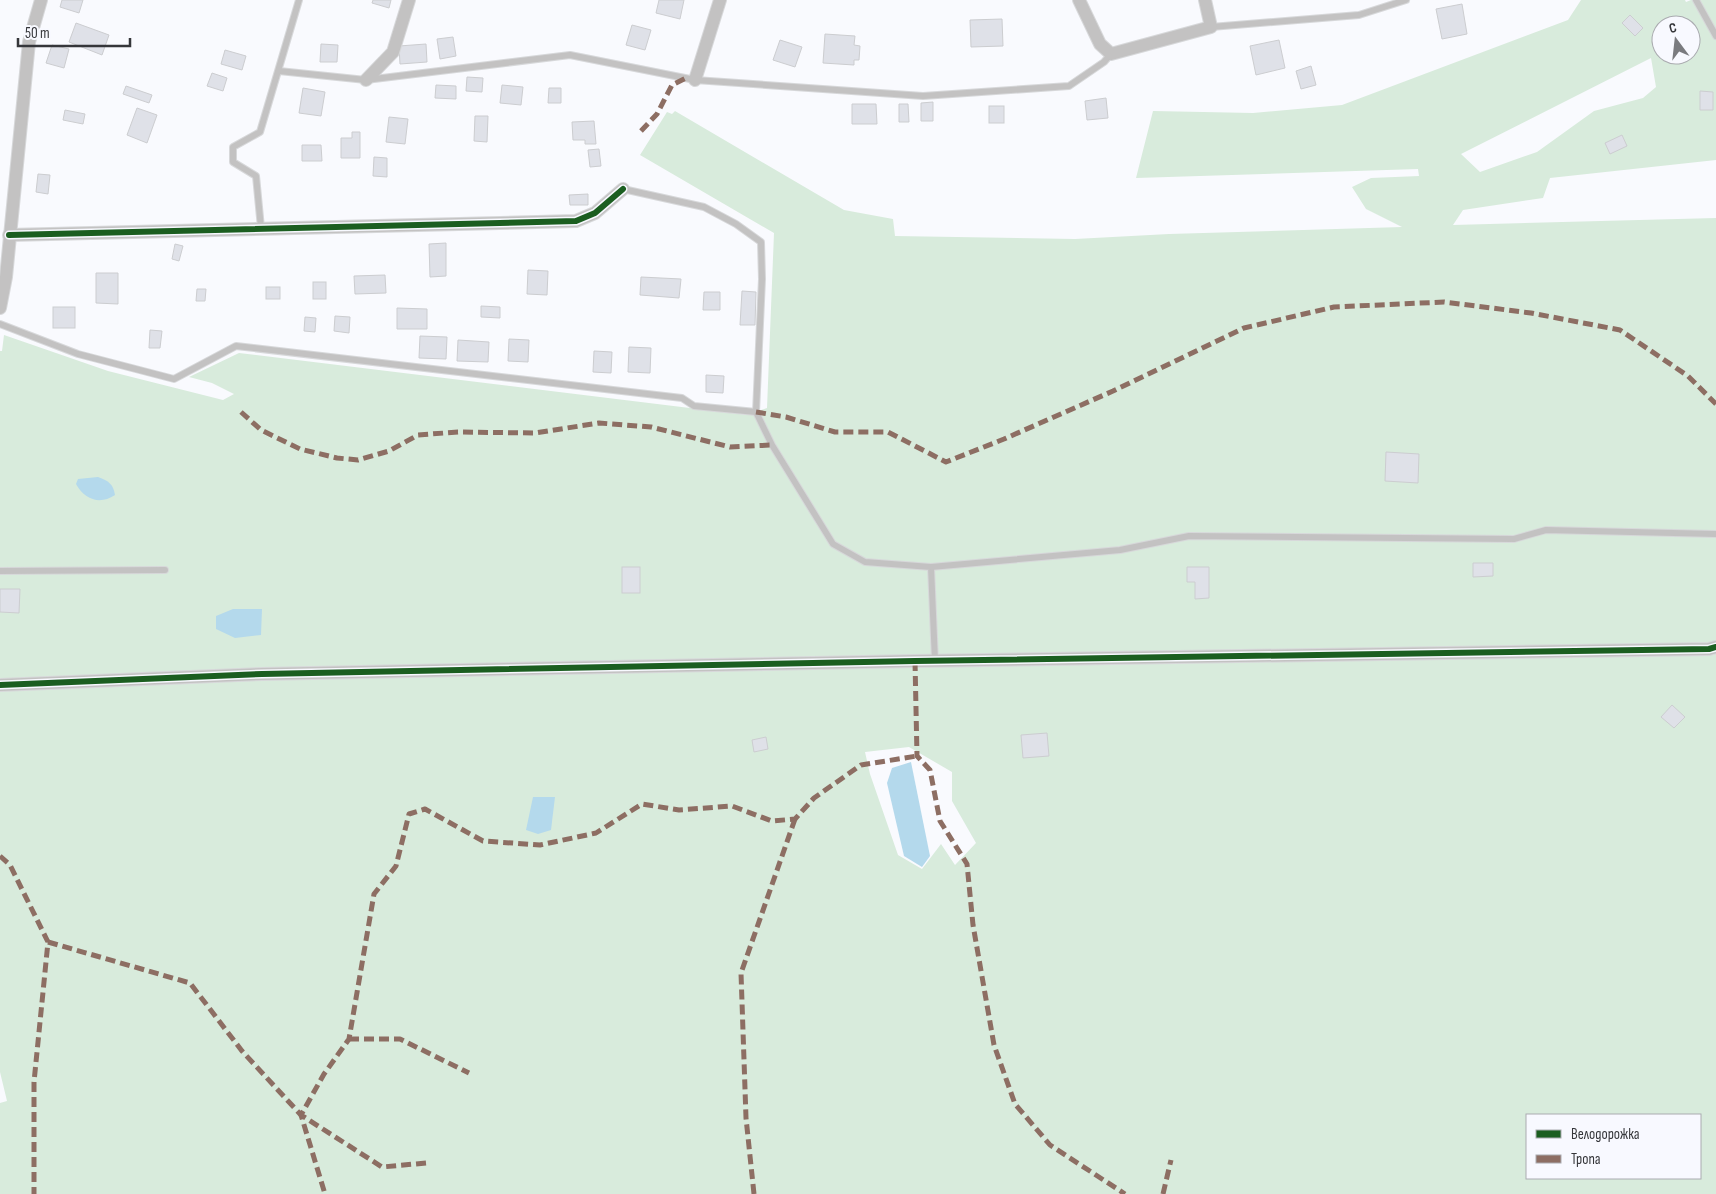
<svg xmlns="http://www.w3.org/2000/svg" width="1716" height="1194" viewBox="0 0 1716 1194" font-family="'Sofia Sans Condensed',sans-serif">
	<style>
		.green { fill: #d8ebdc; fill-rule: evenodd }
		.water { fill: #b4d9ec }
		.building { fill: #dfe1e8; stroke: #cccdd0 }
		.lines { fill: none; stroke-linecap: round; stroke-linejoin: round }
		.lane-casing { stroke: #d7d8da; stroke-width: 8 }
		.street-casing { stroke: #d7d8da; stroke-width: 14 }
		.lane { stroke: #c3c2c2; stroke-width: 6 }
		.street { stroke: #c3c2c2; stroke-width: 12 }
		.quiet { stroke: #8d6e63; stroke-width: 5; stroke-dasharray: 10 5; stroke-linecap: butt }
		.cycleway-casing { stroke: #f8f9ff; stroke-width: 9 }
		.cycleway { stroke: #1b5e20; stroke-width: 6 }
	</style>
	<rect width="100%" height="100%" fill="#f9fafe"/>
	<!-- green -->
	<path class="green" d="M 1581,0 L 1685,0 L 1686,2 L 1691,0 L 1716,0 L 1716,160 L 1550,178 L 1543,198 L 1463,210 L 1453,225 L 1716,218 L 1716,1194 L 0,1194 L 0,1103 L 7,1101 L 0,1072 L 0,351 L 2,351 L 4,335 L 108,371 L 223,400 L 234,394 L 212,383 L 189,377 L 239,353 L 747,415 L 767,408 L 774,233 L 640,155 L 667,112 L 672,114 L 675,111 L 844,210 L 893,219 L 895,236 L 1075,239 L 1169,234 L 1402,227 L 1366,209 L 1352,187 L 1371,178 L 1419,176 L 1418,169 L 1136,178 L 1153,111 L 1253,113 L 1342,105 L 1568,20 ZM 1661,25 L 1691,25 L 1691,55 L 1661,55 ZM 1651,58 L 1656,87 L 1643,98 L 1594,111 L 1537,152 L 1480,172 L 1461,154 ZM 909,747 L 952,772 L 952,801 L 976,843 L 955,865 L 941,844 L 922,869 L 898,855 L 870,774 L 865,752 ZM 1527,1115 L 1700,1115 L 1700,1178 L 1527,1178 Z"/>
	<!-- water -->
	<g class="water">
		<path d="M 98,477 C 109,481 113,484 115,495 C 100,505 85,500 76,484 L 78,479 Z"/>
		<path d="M 233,609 L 262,609 L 261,635 L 235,638 L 216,629 L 216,616 Z"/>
		<path d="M 911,762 L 930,856 L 922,867 L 904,856 L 887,783 L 892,768 Z"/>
		<path d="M 533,797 L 555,797 L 551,830 L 538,834 L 526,830 Z"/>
	</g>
	<!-- building -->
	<g class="building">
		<path d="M 62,0 L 83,0 L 79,13 L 60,7 Z"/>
		<path d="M 373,0 L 391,0 L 389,8 L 372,3 Z"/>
		<path d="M 659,0 L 684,0 L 680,19 L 656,13 Z"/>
		<path d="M 1462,4 L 1467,34 L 1442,39 L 1436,9 Z"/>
		<path d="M 1630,15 L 1643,28 L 1635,36 L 1622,23 Z"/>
		<path d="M 1002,19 L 1003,46 L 971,47 L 970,20 Z"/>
		<path d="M 76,23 L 109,35 L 102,55 L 69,42 Z"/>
		<path d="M 632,25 L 651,30 L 645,50 L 626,45 Z"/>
		<path d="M 825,34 L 855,36 L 854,45 L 860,46 L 859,60 L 854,60 L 854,65 L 823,63 Z"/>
		<path d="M 453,37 L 456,56 L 440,59 L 437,39 Z"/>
		<path d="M 780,40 L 802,47 L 795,67 L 773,60 Z"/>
		<path d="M 1279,40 L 1285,68 L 1256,75 L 1250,46 Z"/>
		<path d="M 321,44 L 338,45 L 337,62 L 320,62 Z"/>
		<path d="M 426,44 L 427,62 L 400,64 L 399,46 Z"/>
		<path d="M 52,45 L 69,49 L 64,68 L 46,63 Z"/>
		<path d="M 225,50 L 246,56 L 242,70 L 221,64 Z"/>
		<path d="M 1311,66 L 1316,85 L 1301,89 L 1296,71 Z"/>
		<path d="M 212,73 L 227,78 L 223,91 L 207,86 Z"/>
		<path d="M 467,77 L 483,78 L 482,92 L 466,91 Z"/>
		<path d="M 436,85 L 456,86 L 456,99 L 435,98 Z"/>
		<path d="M 502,85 L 523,87 L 521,105 L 500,103 Z"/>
		<path d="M 126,86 L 152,95 L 149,103 L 123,94 Z"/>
		<path d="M 303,88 L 325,92 L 321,116 L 299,113 Z"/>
		<path d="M 549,88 L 561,88 L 561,103 L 548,103 Z"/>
		<path d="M 1700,91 L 1713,92 L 1713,110 L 1700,110 Z"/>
		<path d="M 1106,98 L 1108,118 L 1087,120 L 1085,101 Z"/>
		<path d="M 933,102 L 933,121 L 921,121 L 921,103 Z"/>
		<path d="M 852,104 L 876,104 L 877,124 L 852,124 Z"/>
		<path d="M 899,104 L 908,104 L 909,122 L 899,122 Z"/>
		<rect x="989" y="106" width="15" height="17"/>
		<path d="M 137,108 L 157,115 L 147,143 L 127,135 Z"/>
		<path d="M 65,110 L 85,114 L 83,124 L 63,120 Z"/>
		<path d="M 475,116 L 488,116 L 487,142 L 474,141 Z"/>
		<path d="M 389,117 L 408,119 L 405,144 L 386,142 Z"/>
		<path d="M 594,121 L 596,144 L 585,144 L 585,140 L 573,140 L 572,122 Z"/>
		<path d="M 352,132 L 360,132 L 360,158 L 341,158 L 341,138 L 352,138 Z"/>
		<path d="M 1622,135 L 1627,146 L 1610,154 L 1605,143 Z"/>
		<path d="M 302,145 L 321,145 L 322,161 L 302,161 Z"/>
		<path d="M 599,149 L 601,166 L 590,167 L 588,150 Z"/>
		<path d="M 374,157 L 387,158 L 387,177 L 373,176 Z"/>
		<path d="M 38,174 L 50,175 L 48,194 L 36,192 Z"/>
		<path d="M 588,194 L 588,205 L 570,205 L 569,195 Z"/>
		<path d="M 446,243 L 446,276 L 430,277 L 429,244 Z"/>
		<path d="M 175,244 L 183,246 L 179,261 L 172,259 Z"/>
		<path d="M 528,270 L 548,271 L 547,295 L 527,294 Z"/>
		<path d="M 96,273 L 118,273 L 118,304 L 96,303 Z"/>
		<path d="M 385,275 L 386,293 L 355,294 L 354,276 Z"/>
		<path d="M 641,277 L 681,279 L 679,298 L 640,295 Z"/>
		<rect x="313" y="282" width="13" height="17"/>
		<rect x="266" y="287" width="14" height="12"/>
		<path d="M 197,289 L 206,289 L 205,301 L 196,301 Z"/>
		<path d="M 742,291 L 756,292 L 755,325 L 740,325 Z"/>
		<path d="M 704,292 L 720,292 L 720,310 L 703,310 Z"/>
		<path d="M 481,306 L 500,307 L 500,318 L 481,317 Z"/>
		<rect x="53" y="307" width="22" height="21"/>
		<path d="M 397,308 L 427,309 L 427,329 L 397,329 Z"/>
		<path d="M 335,316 L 350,317 L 349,333 L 334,331 Z"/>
		<path d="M 305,317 L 316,318 L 315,332 L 304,331 Z"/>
		<path d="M 150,330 L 162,331 L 160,348 L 149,348 Z"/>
		<path d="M 420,336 L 447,337 L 446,359 L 419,358 Z"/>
		<path d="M 509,339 L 529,340 L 528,362 L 508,361 Z"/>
		<path d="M 458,340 L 489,342 L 488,362 L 457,361 Z"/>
		<path d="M 629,347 L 651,348 L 650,373 L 628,372 Z"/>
		<path d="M 594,351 L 612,352 L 611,373 L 593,372 Z"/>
		<path d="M 706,375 L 724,376 L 723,393 L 706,392 Z"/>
		<path d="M 1386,452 L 1419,454 L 1418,483 L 1385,481 Z"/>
		<path d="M 1473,563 L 1493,563 L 1493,576 L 1473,577 Z"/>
		<rect x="622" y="567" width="18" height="26"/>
		<path d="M 1187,567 L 1209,567 L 1209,598 L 1195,599 L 1195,582 L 1187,582 Z"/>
		<path d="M 0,589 L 20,589 L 19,613 L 0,612 Z"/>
		<path d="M 1672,705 L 1685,717 L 1674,728 L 1661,717 Z"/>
		<path d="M 1047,733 L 1049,756 L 1023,758 L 1021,735 Z"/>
		<path d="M 766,737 L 768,749 L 754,752 L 752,740 Z"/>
	</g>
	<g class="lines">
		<!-- lane casing -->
		<g class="lane-casing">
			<g id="lane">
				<path d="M 1696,0 L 1716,36"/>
				<path d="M 1211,27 L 1359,15 L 1406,0"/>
				<path d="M 279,71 L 366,80 L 570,55 L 695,80 L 923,96 L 1069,86 L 1104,62 L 1111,54"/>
				<path d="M 623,189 L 704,207 L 736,224 L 761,242 L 762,279 L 756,412 L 772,445 L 833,544 L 865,562 L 931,567 L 935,661"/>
				<path d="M 261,228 L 256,176 L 233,162 L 233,147 L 260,132 L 299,0"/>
				<path d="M 0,324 L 78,354 L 174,379 L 236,346 L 682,398 L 694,406 L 756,412"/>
				<path d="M 931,567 L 1120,550 L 1189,536 L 1514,539 L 1546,530 L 1716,534"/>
				<path d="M 0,571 L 165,570"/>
			</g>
		</g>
		<!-- street casing -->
		<g class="street-casing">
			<g id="street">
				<path d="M 1079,0 L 1100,44 L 1111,54 L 1211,27 L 1205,0"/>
				<path d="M 366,80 L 393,52 L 409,0"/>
				<path d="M 695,80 L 720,0"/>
				<path d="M 9,235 L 576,221 L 595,213 L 623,189"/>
				<path d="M 0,308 L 6,277 L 29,42 L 41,0"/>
				<path d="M 0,685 L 262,674 L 915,661 L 1709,649 L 1716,647"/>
			</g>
		</g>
		<!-- lane -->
		<use href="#lane" class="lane"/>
		<!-- street -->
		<use href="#street" class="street"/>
		<!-- quiet -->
		<g class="quiet">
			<path d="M 641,131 L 657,114 L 672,85 L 686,78"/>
			<path d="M 241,412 L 261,430 L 300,449 L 337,458 L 358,460 L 389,451 L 418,435 L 458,432 L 535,433 L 599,423 L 651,427 L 730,447 L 772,445"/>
			<path d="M 756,412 L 786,417 L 835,432 L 888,432 L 946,462 L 1004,439 L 1113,391 L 1244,328 L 1334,307 L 1444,302 L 1531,313 L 1620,330 L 1688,376 L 1716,404"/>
			<path d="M 915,661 L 917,756 L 930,770 L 940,821 L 967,864 L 973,925 L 994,1045 L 1015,1104 L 1050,1145 L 1125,1194"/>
			<path d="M 0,856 L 10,865 L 48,942 L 34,1082 L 34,1194"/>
			<path d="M 48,942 L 190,983 L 242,1051 L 301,1115 L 325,1194"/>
			<path d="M 349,1039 L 400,1039 L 469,1073"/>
			<path d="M 426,1163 L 382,1167 L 301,1115 L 324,1074 L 349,1039 L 374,894 L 396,866 L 409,814 L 425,809 L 483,841 L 540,845 L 596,833 L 642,804 L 679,810 L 732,806 L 772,821 L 795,819 L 814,798 L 861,765 L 917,756"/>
			<path d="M 754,1194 L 746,1118 L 741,973 L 795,819"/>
			<path d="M 1163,1194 L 1171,1160"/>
		</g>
		<!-- cycleway casing -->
		<g class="cycleway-casing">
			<g id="cycleway">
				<path d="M 9,235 L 576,221 L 595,213 L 623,189"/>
				<path d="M 0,685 L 262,674 L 915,661 L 1709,649 L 1716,647"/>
			</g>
		</g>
		<!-- cycleway -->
		<use href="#cycleway" class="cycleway"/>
	</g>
	<!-- legend -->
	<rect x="1526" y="1114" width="175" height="65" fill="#f8f9ff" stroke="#aaabb0"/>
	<rect x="1536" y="1130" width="25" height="8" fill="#1b5e20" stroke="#aaabb0"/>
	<text x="1571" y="1139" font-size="15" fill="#35363a">Велодорожка</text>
	<rect x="1536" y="1155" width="25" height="8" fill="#8d6e63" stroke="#aaabb0"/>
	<text x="1571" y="1164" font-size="15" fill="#35363a">Тропа</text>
	<!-- north arrow -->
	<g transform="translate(1676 40) rotate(345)"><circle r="24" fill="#f8f9ff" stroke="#aaabb0"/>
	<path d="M0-4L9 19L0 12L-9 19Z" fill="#7a7b7f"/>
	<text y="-8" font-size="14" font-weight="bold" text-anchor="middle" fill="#35363a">С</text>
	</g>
	<!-- scale -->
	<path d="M18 38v8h112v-8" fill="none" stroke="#35363a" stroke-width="2.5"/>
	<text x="25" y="38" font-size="15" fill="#35363a" stroke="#f8f9ff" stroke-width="4" paint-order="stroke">50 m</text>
</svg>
